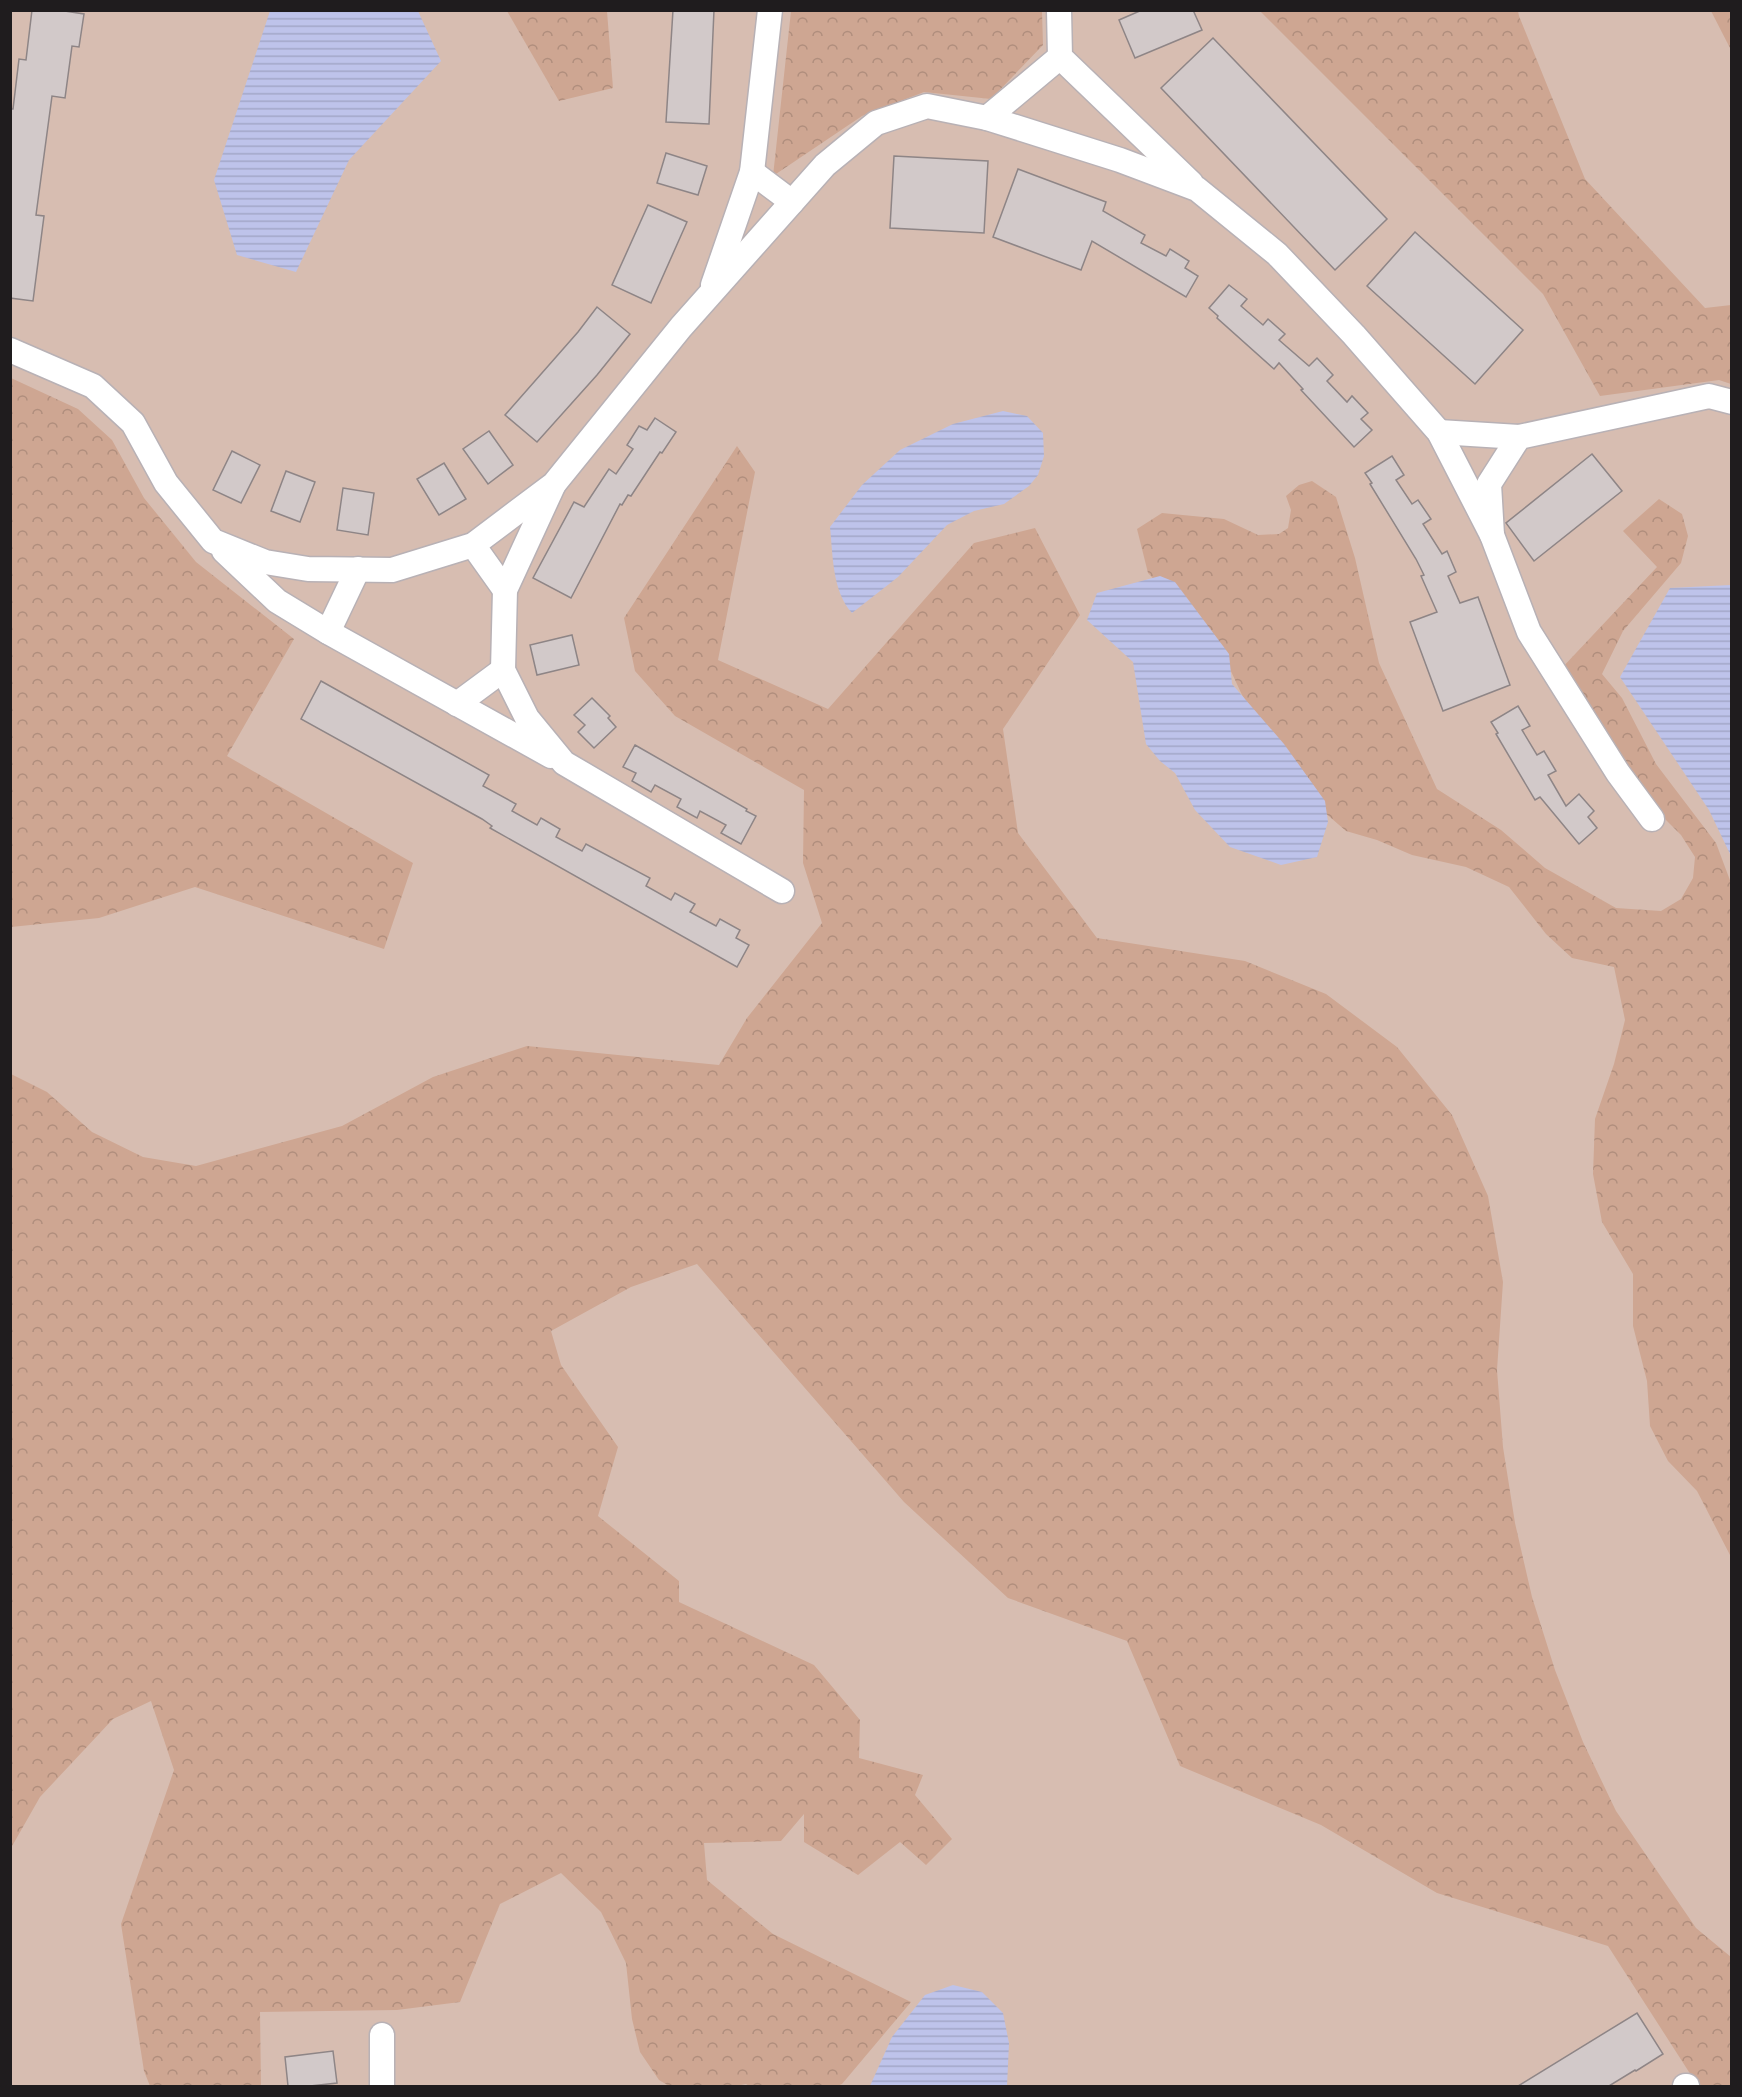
<svg xmlns="http://www.w3.org/2000/svg" width="1742" height="2097" viewBox="0 0 1742 2097" font-family="Lora,serif">
	<style>
		.green { fill: #d7bdb1 }
		.forest { fill: url(#forest-crowns) }
		.water { fill: url(#water-rules) }
		.building { fill: #d2c9c9; stroke: #8e8586; stroke-width: 1.5 }
		.lines { fill: none; stroke-linecap: round; stroke-linejoin: round }
		.minor-casing { stroke: #b8b1b5; stroke-width: 27 }
		.minor { stroke: #fff; stroke-width: 24 }
	</style>
	<defs>
		<pattern id="forest-crowns" width="20" height="18" patternUnits="userSpaceOnUse" patternTransform="scale(1.5)"><rect width="20" height="18" fill="#cea692"/><path d="M2 6a3 3 0 1 1 6 0M12 15a3 3 0 1 1 6 0" fill="none" stroke="#b08e7d"/></pattern>
		<pattern id="water-rules" width="6" height="5" patternUnits="userSpaceOnUse" patternTransform="scale(1.5)"><rect width="6" height="5" fill="#bec3ea"/><path d="M0 2.5h6" fill="none" stroke="#a3a7c8"/></pattern>
	</defs>
	<rect width="100%" height="100%" fill="#f6eef2"/>
	<!-- green -->
	<rect class="green" x="11" y="11" width="1720" height="2075"/>
	<!-- forest -->
	<g class="forest">
		<path d="M 507,11 L 607,11 L 613,88 L 559,101 Z"/>
		<path d="M 791,11 L 1042,11 L 1043,45 L 991,99 L 924,92 L 862,116 L 773,176 Z"/>
		<path d="M 1260,11 L 1518,11 L 1519,16 L 1585,179 L 1705,308 L 1731,305 L 1731,384 L 1719,380 L 1600,396 L 1543,294 Z"/>
		<path d="M 1711,11 L 1731,11 L 1731,50 Z"/>
		<path d="M 11,378 L 78,409 L 112,440 L 144,498 L 196,562 L 294,639 L 227,756 L 413,863 L 384,949 L 195,887 L 99,918 L 11,927 Z"/>
		<path d="M 737,446 L 755,472 L 718,660 L 828,709 L 974,543 L 1035,528 L 1080,615 L 1003,729 L 1018,833 L 1097,938 L 1245,961 L 1326,994 L 1397,1047 L 1452,1115 L 1488,1196 L 1503,1282 L 1497,1370 L 1503,1447 L 1515,1523 L 1532,1597 L 1555,1670 L 1583,1742 L 1616,1811 L 1696,1928 L 1731,1957 L 1731,2086 L 1698,2086 L 1608,1946 L 1437,1893 L 1321,1825 L 1180,1766 L 1127,1641 L 1008,1598 L 904,1502 L 697,1264 L 631,1287 L 551,1331 L 561,1365 L 618,1447 L 598,1516 L 679,1581 L 679,1602 L 814,1665 L 860,1720 L 859,1758 L 923,1775 L 915,1795 L 952,1839 L 926,1865 L 900,1842 L 858,1875 L 804,1842 L 804,1814 L 781,1841 L 704,1843 L 707,1880 L 773,1934 L 911,2002 L 842,2084 L 837,2086 L 749,2086 L 746,2084 L 736,2086 L 669,2086 L 659,2080 L 640,2052 L 632,2019 L 626,1963 L 601,1912 L 561,1873 L 500,1904 L 460,2002 L 397,2010 L 260,2012 L 261,2086 L 150,2086 L 144,2071 L 121,1924 L 174,1770 L 151,1701 L 113,1719 L 40,1797 L 11,1848 L 11,1074 L 47,1092 L 92,1132 L 143,1157 L 196,1166 L 342,1126 L 433,1077 L 527,1046 L 719,1065 L 747,1018 L 822,923 L 803,863 L 804,790 L 675,716 L 635,671 L 624,618 Z"/>
		<path d="M 1312,481 L 1336,497 L 1355,558 L 1379,663 L 1437,789 L 1501,830 L 1545,868 L 1616,908 L 1661,911 L 1681,899 L 1693,878 L 1695,857 L 1681,835 L 1665,819 L 1560,670 L 1657,567 L 1623,531 L 1659,499 L 1682,514 L 1688,536 L 1681,563 L 1623,631 L 1602,674 L 1622,698 L 1656,764 L 1716,843 L 1731,883 L 1731,1557 L 1697,1491 L 1668,1461 L 1650,1426 L 1647,1381 L 1633,1326 L 1633,1274 L 1602,1222 L 1593,1174 L 1595,1119 L 1614,1064 L 1625,1020 L 1614,967 L 1572,958 L 1546,934 L 1509,887 L 1466,867 L 1412,855 L 1377,840 L 1346,831 L 1323,811 L 1266,732 L 1242,695 L 1223,654 L 1148,573 L 1137,529 L 1162,513 L 1224,519 L 1258,535 L 1279,534 L 1288,528 L 1291,510 L 1286,496 L 1299,485 Z"/>
	</g>
	<!-- water -->
	<g class="water">
		<path d="M 270,11 L 418,11 L 441,61 L 349,160 L 296,272 L 237,255 L 214,180 Z"/>
		<path d="M 1003,411 L 1027,416 L 1043,433 L 1044,456 L 1038,475 L 1029,486 L 1004,504 L 974,511 L 947,525 L 898,577 L 852,613 C 832,591 833,555 830,527 L 862,485 L 900,450 L 953,424 Z"/>
		<path d="M 1160,576 L 1175,582 L 1229,654 L 1232,684 L 1284,744 L 1325,801 L 1328,822 L 1317,857 L 1281,865 L 1230,847 L 1195,810 L 1175,773 L 1160,761 L 1146,744 L 1133,662 L 1087,620 L 1097,593 Z"/>
		<path d="M 1731,585 L 1732,585 L 1731,856 L 1709,810 L 1620,677 L 1670,588 Z"/>
		<path d="M 953,1985 L 982,1992 L 1003,2013 L 1009,2043 L 1007,2086 L 870,2086 L 892,2037 L 925,1995 Z"/>
	</g>
	<!-- building -->
	<g class="building">
		<path d="M 32,10 L 58,10 L 84,14 L 79,47 L 72,46 L 65,98 L 52,96 L 36,215 L 44,216 L 33,301 L 10,298 L 10,109 L 13,109 L 19,59 L 26,60 Z"/>
		<path d="M 673,10 L 714,10 L 709,124 L 666,122 Z"/>
		<path d="M 1142,10 L 1193,10 L 1202,30 L 1135,58 L 1119,20 Z"/>
		<path d="M 1213,38 L 1387,219 L 1335,270 L 1161,88 Z"/>
		<path d="M 666,153 L 707,166 L 698,195 L 657,183 Z"/>
		<path d="M 894,156 L 988,161 L 984,233 L 890,228 Z"/>
		<path d="M 1018,169 L 1106,202 L 1103,211 L 1145,235 L 1141,243 L 1166,256 L 1170,249 L 1189,261 L 1185,268 L 1198,276 L 1186,297 L 1092,241 L 1081,270 L 993,237 Z"/>
		<path d="M 648,205 L 687,222 L 651,303 L 612,285 Z"/>
		<path d="M 1415,232 L 1523,330 L 1475,384 L 1367,286 Z"/>
		<path d="M 1229,285 L 1247,299 L 1241,306 L 1263,325 L 1268,319 L 1285,334 L 1279,340 L 1309,366 L 1317,358 L 1333,375 L 1327,381 L 1347,402 L 1352,396 L 1368,413 L 1361,419 L 1372,430 L 1354,447 L 1301,390 L 1303,389 L 1279,363 L 1274,369 L 1217,318 L 1218,316 L 1209,308 Z"/>
		<path d="M 597,307 L 630,334 L 597,375 L 537,442 L 505,415 L 578,332 Z"/>
		<path d="M 655,418 L 676,432 L 662,453 L 660,452 L 631,496 L 628,495 L 622,505 L 620,504 L 571,598 L 533,578 L 574,502 L 584,507 L 609,469 L 616,474 L 633,449 L 627,445 L 639,426 L 647,430 Z"/>
		<path d="M 489,431 L 513,465 L 488,484 L 463,449 Z"/>
		<path d="M 232,451 L 260,465 L 241,503 L 213,490 Z"/>
		<path d="M 1592,454 L 1622,491 L 1534,561 L 1506,523 Z"/>
		<path d="M 1392,456 L 1404,475 L 1396,480 L 1412,504 L 1418,500 L 1431,519 L 1423,524 L 1442,554 L 1447,551 L 1456,572 L 1448,576 L 1460,603 L 1478,597 L 1510,685 L 1443,711 L 1410,622 L 1437,612 L 1421,576 L 1424,575 L 1416,559 L 1370,484 L 1372,483 L 1365,473 Z"/>
		<path d="M 444,463 L 466,499 L 439,515 L 417,479 Z"/>
		<path d="M 286,471 L 315,482 L 300,522 L 271,511 Z"/>
		<path d="M 343,488 L 374,493 L 368,535 L 337,530 Z"/>
		<path d="M 572,635 L 579,665 L 537,675 L 530,645 Z"/>
		<path d="M 321,681 L 489,775 L 483,786 L 516,804 L 512,811 L 537,825 L 541,818 L 560,829 L 556,837 L 582,851 L 586,844 L 650,878 L 646,886 L 671,900 L 675,893 L 695,904 L 690,912 L 716,926 L 720,919 L 740,930 L 736,938 L 749,945 L 737,967 L 490,828 L 492,826 L 482,819 L 301,719 Z"/>
		<path d="M 592,698 L 610,716 L 608,718 L 616,727 L 594,748 L 578,732 L 585,725 L 574,715 Z"/>
		<path d="M 1518,706 L 1530,726 L 1522,730 L 1537,755 L 1544,751 L 1556,771 L 1548,775 L 1566,806 L 1579,794 L 1594,811 L 1588,817 L 1597,828 L 1579,844 L 1540,797 L 1535,800 L 1496,734 L 1498,733 L 1491,722 Z"/>
		<path d="M 635,745 L 747,809 L 746,811 L 756,816 L 741,844 L 721,833 L 726,825 L 700,811 L 697,818 L 677,807 L 681,799 L 655,785 L 651,792 L 632,781 L 636,773 L 623,767 Z"/>
		<path d="M 1637,2013 L 1663,2054 L 1636,2071 L 1635,2070 L 1609,2086 L 1518,2086 Z"/>
		<path d="M 333,2051 L 337,2083 L 310,2086 L 288,2086 L 285,2057 Z"/>
	</g>
	<g class="lines">
		<!-- minor casing -->
		<g class="minor-casing">
			<g id="minor">
				<path d="M 1059,10 L 1060,57 L 1191,183"/>
				<path d="M 987,118 L 1060,57"/>
				<path d="M 752,172 L 792,202"/>
				<path d="M 713,285 L 752,172 L 770,10"/>
				<path d="M 10,350 L 93,386 L 133,423 L 166,483 L 213,541 L 265,562 L 308,569 L 392,570 L 473,545 L 554,484 L 681,327 L 825,165 L 876,123 L 927,106 L 987,118 L 1120,160 L 1197,189 L 1277,254 L 1354,335 L 1439,432 L 1492,535"/>
				<path d="M 1439,432 L 1519,437"/>
				<path d="M 553,486 L 505,590 L 503,670 L 527,718 L 564,763 L 782,891"/>
				<path d="M 473,545 L 505,590"/>
				<path d="M 224,551 L 277,601 L 328,632 L 551,756"/>
				<path d="M 328,632 L 358,569"/>
				<path d="M 457,704 L 503,670"/>
				<path d="M 1652,819 L 1618,773 L 1529,632 L 1492,535 L 1489,484 L 1519,437 L 1709,396 L 1732,402"/>
				<path d="M 382,2086 L 382,2035"/>
				<path d="M 1685,2086 L 1687,2086"/>
			</g>
		</g>
		<!-- minor -->
		<use href="#minor" class="minor"/>
	</g>
	<!-- border -->
	<rect width="1742" height="2097" fill="none" stroke="#1f1c1e" stroke-width="24"/>
</svg>
